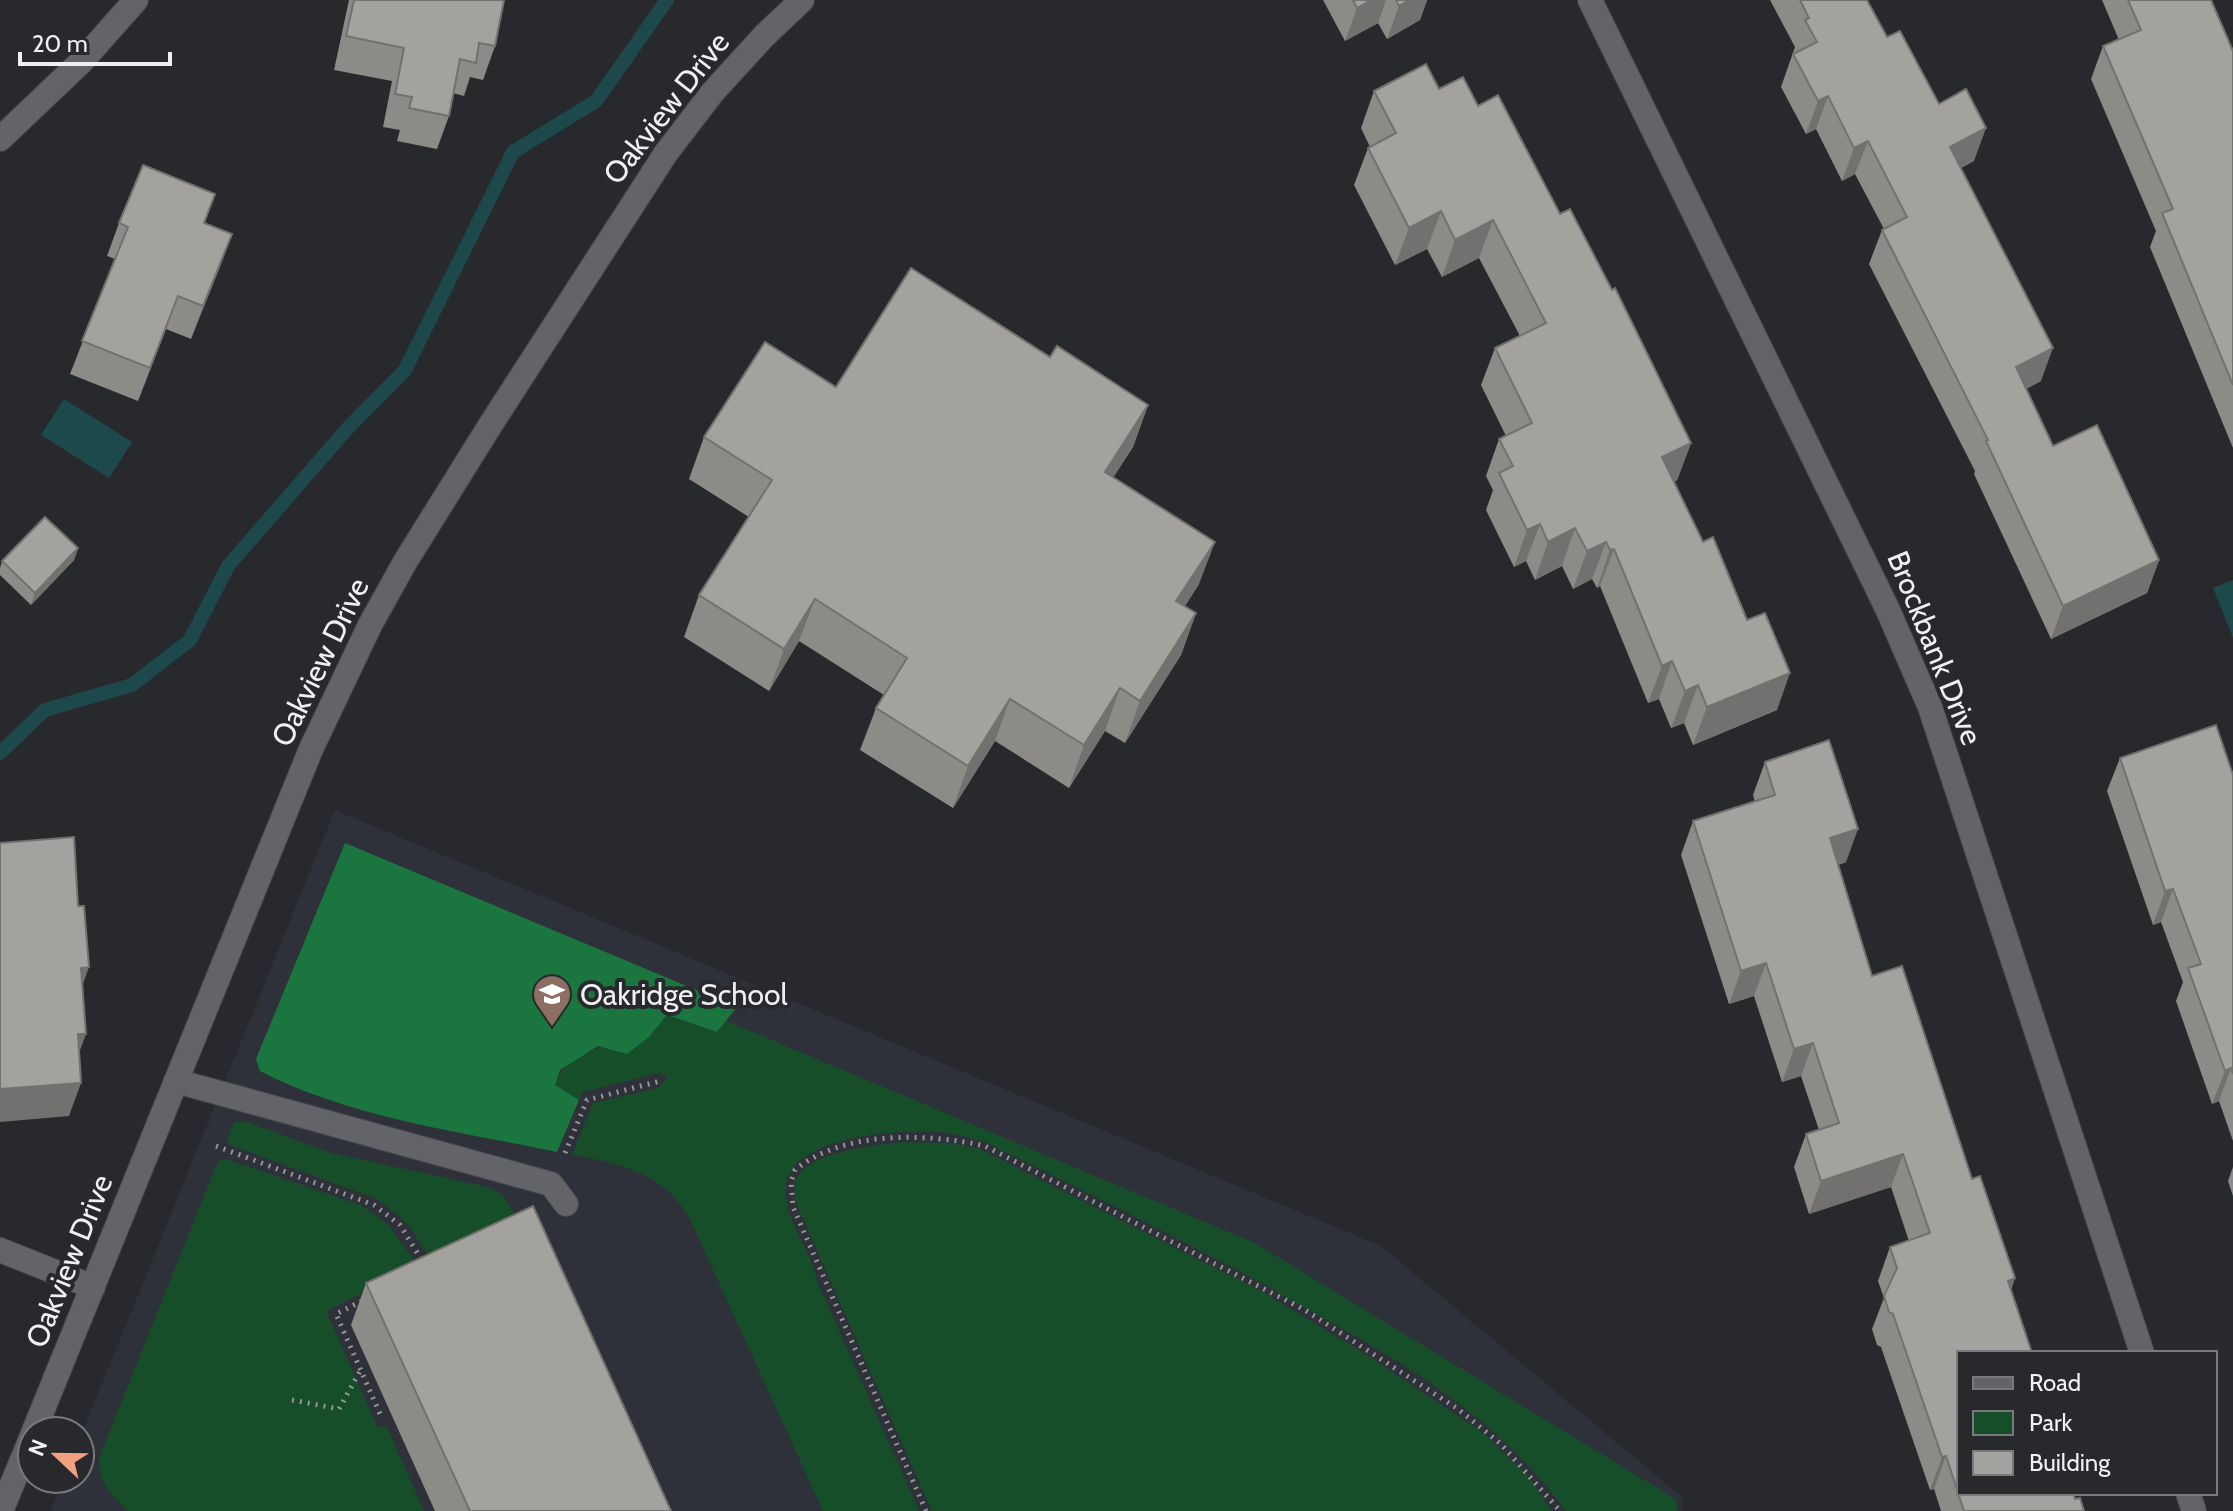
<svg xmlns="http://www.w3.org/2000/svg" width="2233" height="1511" viewBox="0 0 2233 1511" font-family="Cabin,sans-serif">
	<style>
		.built { fill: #2f313a }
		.green { fill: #164e2a }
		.forest { fill: #1a763e }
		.water { fill: #1d494c }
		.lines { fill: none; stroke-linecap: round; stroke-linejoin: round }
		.stream { stroke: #1d494c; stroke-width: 14 }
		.service-casing { stroke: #46474a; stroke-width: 26 }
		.minor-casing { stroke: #46474a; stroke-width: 26 }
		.tertiary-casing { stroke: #46474a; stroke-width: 26 }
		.path { stroke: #959598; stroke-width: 5; stroke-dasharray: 2 6; stroke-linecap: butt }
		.service { stroke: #636468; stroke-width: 24 }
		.minor { stroke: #636468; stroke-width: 24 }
		.tertiary { stroke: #636468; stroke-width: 24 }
		.wall { fill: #8d8b88 }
		.shaded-wall { fill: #73716f }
		.building { fill: #a4a29e; stroke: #73716f; stroke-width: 2 }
		.labels { text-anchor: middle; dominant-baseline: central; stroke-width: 8; stroke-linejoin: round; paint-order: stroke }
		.street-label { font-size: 30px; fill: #f0f0f3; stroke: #28292c }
		.poi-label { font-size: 30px; fill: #f0f0f3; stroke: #28292c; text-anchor: start }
	</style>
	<rect width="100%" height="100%" fill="#28292c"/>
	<!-- built -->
	<path class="built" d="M 335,810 L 1381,1246 L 1682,1497 L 1682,1511 L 51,1511 L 63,1479 L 80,1479 L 80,1438 Z"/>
	<!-- green -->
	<g class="green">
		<path d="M 667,1015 L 717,1032 L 726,1021 L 1255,1243 L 1677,1500 L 1677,1511 L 1566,1511 C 1494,1414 1407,1365 1304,1307 C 1200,1248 1092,1195 985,1142 C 973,1139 961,1135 948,1133 C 908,1128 788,1134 786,1188 C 784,1221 812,1250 817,1281 L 919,1511 L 823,1511 L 690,1219 C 661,1170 624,1166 572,1154 L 593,1103 L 658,1088 L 668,1076 L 659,1073 L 583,1092 L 579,1100 L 555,1085 C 567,1048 615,1043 649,1037 Z"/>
		<path d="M 234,1122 L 247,1122 L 331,1153 L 488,1187 L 503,1195 L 515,1215 L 433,1260 C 424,1251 420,1242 413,1232 C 405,1218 390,1209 377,1199 L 230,1145 L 227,1140 Z"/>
		<path d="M 901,1142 L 949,1143 L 980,1149 L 1263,1292 L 1370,1357 L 1483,1433 L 1528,1476 L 1552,1511 L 932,1511 L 797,1205 C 795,1198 793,1188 796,1180 C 807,1151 875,1146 901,1142 Z"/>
		<path d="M 226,1159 L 360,1205 L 387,1223 L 414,1260 L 409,1270 L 326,1311 L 378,1428 L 386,1425 L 424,1511 L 128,1511 C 111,1493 98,1484 99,1458 L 217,1164 L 220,1160 Z"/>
	</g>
	<!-- forest -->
	<path class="forest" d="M 345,843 L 737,1007 L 717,1032 L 667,1015 L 649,1037 L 627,1054 L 598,1046 L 560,1070 L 555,1085 L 579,1100 L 557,1152 C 458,1131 351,1118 260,1071 L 256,1059 Z"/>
	<!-- water -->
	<g class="water">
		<path d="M 64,399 L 132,442 L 109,478 L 41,435 Z"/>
		<path d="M 2233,580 L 2233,638 L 2213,588 Z"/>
	</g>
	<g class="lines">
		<!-- stream -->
		<path class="stream" d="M 0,753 L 45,710 L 132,685 L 190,640 L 228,566 L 347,429 L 405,370 L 513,152 L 596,101 L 667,0"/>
		<!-- service casing -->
		<g class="service-casing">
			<path id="service" d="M 176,1081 L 551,1184 L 566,1204"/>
		</g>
		<!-- minor casing -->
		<g class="minor-casing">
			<g id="minor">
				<path d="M 1590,0 L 1887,608 L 1930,707 L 2142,1353"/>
				<path d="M 0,139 L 81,62 L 136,0"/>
				<path d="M 0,1250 L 93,1287"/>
				<path d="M 2188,1493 L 2194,1511"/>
			</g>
		</g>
		<!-- tertiary casing -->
		<g class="tertiary-casing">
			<g id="tertiary">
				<path d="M 34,1431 L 311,749 L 370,625 L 405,562 L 491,424 L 666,153 L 712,93 L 764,36 L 802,0"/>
				<path d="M 1,1511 L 32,1436"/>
			</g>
		</g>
		<!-- path -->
		<g class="path">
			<path d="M 216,1146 L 374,1205 L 400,1225 L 423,1262"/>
			<path d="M 565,1153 L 587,1100 L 660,1081"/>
			<path d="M 362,1301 L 336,1314 L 381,1416"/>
			<path d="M 292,1400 L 339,1409 L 360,1371"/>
			<path d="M 926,1511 L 793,1207 L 791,1182 L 795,1170 C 843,1130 927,1133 985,1146 L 1305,1310 L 1458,1409 L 1501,1444 L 1560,1511"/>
		</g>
		<!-- service -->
		<use href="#service" class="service"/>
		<!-- minor -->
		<use href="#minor" class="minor"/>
		<!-- tertiary -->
		<use href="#tertiary" class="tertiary"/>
	</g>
	<!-- wall -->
	<g class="wall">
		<path d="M 349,0 L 504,0 L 495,46 L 483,80 L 470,77 L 464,96 L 453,93 L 449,116 L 437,149 L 397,141 L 400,130 L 383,127 L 392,81 L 334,70 Z"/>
		<path d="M 1323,0 L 1427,0 L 1420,20 L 1387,39 L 1378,23 L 1345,41 Z"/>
		<path d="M 1770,0 L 1867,0 L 1887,37 L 1939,104 L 1974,161 L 1961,168 L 2041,381 L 2026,389 L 2053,446 L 2159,560 L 2147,593 L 2051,639 L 1974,474 L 1975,471 L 1869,264 L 1882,230 L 1884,229 L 1855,174 L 1842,181 L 1816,129 L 1806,134 L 1781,87 L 1795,47 Z"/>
		<path d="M 2102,0 L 2211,0 L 2233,51 L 2233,448 L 2150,247 L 2156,231 L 2091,79 L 2103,46 L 2119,40 Z"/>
		<path d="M 1439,89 L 1478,106 L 1560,214 L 1691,443 L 1677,480 L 1674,482 L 1777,710 L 1693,745 L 1684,723 L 1671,728 L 1659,699 L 1648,703 L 1600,586 L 1597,588 L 1592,579 L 1573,589 L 1562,566 L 1535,580 L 1526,561 L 1514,567 L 1486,510 L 1493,490 L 1486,476 L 1499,439 L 1506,436 L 1481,385 L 1495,348 L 1520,336 L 1479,258 L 1442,277 L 1427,249 L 1395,265 L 1354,185 L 1368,148 L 1370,147 L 1361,128 L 1374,91 Z"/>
		<path d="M 119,223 L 205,224 L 232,234 L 191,339 L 166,329 L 138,401 L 70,374 L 115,259 L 107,256 Z"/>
		<path d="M 1050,357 L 1148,405 L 1133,447 L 1113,477 L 1199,584 L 1185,606 L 1196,613 L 1181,655 L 1125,743 L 1105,731 L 1069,788 L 995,741 L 953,808 L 860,750 L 876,708 L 884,695 L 799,641 L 769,691 L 684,637 L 699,595 L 749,517 L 689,479 L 704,437 Z"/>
		<path d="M 78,548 L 74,560 L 31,605 L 0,575 L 0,568 L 2,561 Z"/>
		<path d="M 2120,758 L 2233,775 L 2233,1141 L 2219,1101 L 2212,1104 L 2176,1001 L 2183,982 L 2161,922 L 2153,925 L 2107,791 Z"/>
		<path d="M 1765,762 L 1846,862 L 1838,865 L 1872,976 L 1972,1179 L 2015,1278 L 2011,1290 L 1959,1353 L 2084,1511 L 1941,1511 L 1934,1489 L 1930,1490 L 1881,1347 L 1877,1345 L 1872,1329 L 1884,1298 L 1878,1281 L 1890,1247 L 1909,1241 L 1891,1187 L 1809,1214 L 1794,1167 L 1806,1134 L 1819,1130 L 1801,1076 L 1782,1082 L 1754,996 L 1729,1004 L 1681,855 L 1693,821 L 1755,802 L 1753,795 Z"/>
		<path d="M 2233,1167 L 2233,1196 L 2228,1181 Z"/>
		<path d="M 366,1283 L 671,1511 L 435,1511 L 351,1325 Z"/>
	</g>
	<!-- shaded-wall -->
	<g class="shaded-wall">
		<path d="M 1371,0 L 1386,0 L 1378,23 L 1345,41 L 1357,8 Z"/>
		<path d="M 1409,0 L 1427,0 L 1420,20 L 1387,39 L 1399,6 Z"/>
		<path d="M 1828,96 L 1816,129 L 1806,134 L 1818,101 Z"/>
		<path d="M 1986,128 L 1974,161 L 1938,180 L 1950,147 Z"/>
		<path d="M 1868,141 L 1855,174 L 1842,181 L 1854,148 Z"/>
		<path d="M 1441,211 L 1427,249 L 1395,265 L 1409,228 Z"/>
		<path d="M 1493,220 L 1479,258 L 1442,277 L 1455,240 Z"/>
		<path d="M 232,234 L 220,267 L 191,339 L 203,306 Z"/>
		<path d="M 178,296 L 166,329 L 138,401 L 150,368 Z"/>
		<path d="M 2053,348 L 2041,381 L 2004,400 L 2016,367 Z"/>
		<path d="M 1148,405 L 1133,447 L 1090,514 L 1105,472 Z"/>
		<path d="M 1691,443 L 1677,480 L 1648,494 L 1662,457 Z"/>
		<path d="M 1540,524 L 1526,561 L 1514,567 L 1527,530 Z"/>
		<path d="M 1575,528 L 1562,566 L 1535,580 L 1548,542 Z"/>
		<path d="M 1215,542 L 1199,584 L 1161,643 L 1176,601 Z"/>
		<path d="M 1606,542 L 1592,579 L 1573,589 L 1587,551 Z"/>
		<path d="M 78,548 L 74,560 L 31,605 L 35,593 Z"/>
		<path d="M 1614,549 L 1600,586 L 1597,588 L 1610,550 Z"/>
		<path d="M 2159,560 L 2147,593 L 2051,639 L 2063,606 Z"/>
		<path d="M 815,599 L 799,641 L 769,691 L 784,649 Z"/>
		<path d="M 1196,613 L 1181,655 L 1125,743 L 1140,701 Z"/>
		<path d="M 1672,661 L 1659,699 L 1648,703 L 1662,666 Z"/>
		<path d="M 1790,673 L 1777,710 L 1693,745 L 1707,707 Z"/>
		<path d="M 1698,685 L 1684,723 L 1671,728 L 1685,691 Z"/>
		<path d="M 1120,688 L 1105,731 L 1069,788 L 1084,745 Z"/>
		<path d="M 1010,699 L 995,741 L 953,808 L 968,766 Z"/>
		<path d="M 1858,829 L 1846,862 L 1818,871 L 1830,838 Z"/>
		<path d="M 2173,889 L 2161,922 L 2153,925 L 2165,891 Z"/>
		<path d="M 1766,963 L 1754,996 L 1729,1004 L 1741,971 Z"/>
		<path d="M 89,967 L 77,1001 L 81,968 Z"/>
		<path d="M 78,1034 L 86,1034 L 74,1067 Z"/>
		<path d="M 1813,1043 L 1801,1076 L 1782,1082 L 1794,1049 Z"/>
		<path d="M 2231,1068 L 2219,1101 L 2212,1104 L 2225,1071 Z"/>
		<path d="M 81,1083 L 69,1116 L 0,1122 L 0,1089 Z"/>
		<path d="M 1903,1154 L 1891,1187 L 1809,1214 L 1821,1181 Z"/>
		<path d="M 2015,1278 L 2003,1311 L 2008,1281 Z"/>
		<path d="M 1946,1456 L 1934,1489 L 1930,1490 L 1942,1457 Z"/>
	</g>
	<!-- building -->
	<g class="building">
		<path d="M 354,0 L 504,0 L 495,46 L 479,43 L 476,63 L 460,59 L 449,116 L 409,108 L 412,97 L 395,94 L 404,48 L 346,36 Z"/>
		<path d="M 1353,0 L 1371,0 L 1357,8 Z"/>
		<path d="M 1396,0 L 1409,0 L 1399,6 Z"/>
		<path d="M 1800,0 L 1867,0 L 1887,37 L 1900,31 L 1939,104 L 1966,89 L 1986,128 L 1950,147 L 2053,348 L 2016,367 L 2053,446 L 2097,425 L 2159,560 L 2063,606 L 1986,441 L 1988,440 L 1882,230 L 1907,217 L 1868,141 L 1854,148 L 1828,96 L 1818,101 L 1793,54 L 1817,42 L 1805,20 L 1809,18 Z"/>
		<path d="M 2128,0 L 2211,0 L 2233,51 L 2233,385 L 2162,213 L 2173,209 L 2103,46 L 2141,30 Z"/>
		<path d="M 1426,64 L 1439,89 L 1463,77 L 1478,106 L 1498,95 L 1560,214 L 1570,209 L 1612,290 L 1615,288 L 1691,443 L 1662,457 L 1703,542 L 1713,537 L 1747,620 L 1765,613 L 1790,673 L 1707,707 L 1698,685 L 1685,691 L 1672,661 L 1662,666 L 1614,549 L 1610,550 L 1606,542 L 1587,551 L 1575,528 L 1548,542 L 1540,524 L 1527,530 L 1499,473 L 1513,466 L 1499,439 L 1532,423 L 1495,348 L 1546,323 L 1493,220 L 1455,240 L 1441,211 L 1409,228 L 1368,148 L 1396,133 L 1374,91 Z"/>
		<path d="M 143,165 L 215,194 L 204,223 L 232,234 L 203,306 L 178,296 L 150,368 L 82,341 L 128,227 L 119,223 Z"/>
		<path d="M 911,268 L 1050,357 L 1057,346 L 1148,405 L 1105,472 L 1215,542 L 1176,601 L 1196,613 L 1140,701 L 1120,688 L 1084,745 L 1010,699 L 968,766 L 876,708 L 907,658 L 815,599 L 784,649 L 699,595 L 772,480 L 704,437 L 765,342 L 836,387 Z"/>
		<path d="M 45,517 L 78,548 L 35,593 L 2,561 Z"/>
		<path d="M 2216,725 L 2233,775 L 2233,1074 L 2231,1068 L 2225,1071 L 2188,968 L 2201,964 L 2173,889 L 2165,891 L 2120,758 Z"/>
		<path d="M 1829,740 L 1858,829 L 1830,838 L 1872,976 L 1902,966 L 1972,1179 L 1980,1176 L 2015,1278 L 2008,1281 L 2032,1353 L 1959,1353 L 1959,1493 L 2073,1493 L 2075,1499 L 2080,1498 L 2084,1511 L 1964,1511 L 1946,1456 L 1942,1457 L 1893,1314 L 1889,1312 L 1884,1296 L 1897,1268 L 1890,1247 L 1930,1233 L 1903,1154 L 1821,1181 L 1806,1134 L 1839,1123 L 1813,1043 L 1794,1049 L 1766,963 L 1741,971 L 1693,821 L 1775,795 L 1765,762 Z"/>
		<path d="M 74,837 L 78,906 L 84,906 L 89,967 L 81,968 L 86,1034 L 78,1034 L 81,1083 L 0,1089 L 0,843 Z"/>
		<path d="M 533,1206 L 671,1511 L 470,1511 L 366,1283 Z"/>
	</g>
	<!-- icons -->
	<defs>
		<g id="school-pin" transform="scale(2)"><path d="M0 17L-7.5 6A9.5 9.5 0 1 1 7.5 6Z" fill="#8d6e63" stroke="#28292c"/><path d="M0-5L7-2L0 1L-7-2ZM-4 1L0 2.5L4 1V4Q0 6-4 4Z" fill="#fff"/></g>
	</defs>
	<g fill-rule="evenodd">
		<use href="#school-pin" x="552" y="994"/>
	</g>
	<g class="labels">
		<!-- street labels -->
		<g class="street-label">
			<text transform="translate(666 108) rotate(-52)">Oakview Drive</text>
			<text transform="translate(1935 648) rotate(68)">Brockbank Drive</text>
			<text transform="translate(320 662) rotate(-64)">Oakview Drive</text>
			<text transform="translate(69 1261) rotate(-68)">Oakview Drive</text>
		</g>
		<!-- poi labels -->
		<g class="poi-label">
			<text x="580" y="994">Oakridge School</text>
		</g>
	</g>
	<!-- legend -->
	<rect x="1957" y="1351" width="260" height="144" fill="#28292c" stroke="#78797c" stroke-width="2"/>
	<rect x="1973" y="1377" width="40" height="12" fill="#636468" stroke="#78797c" stroke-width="2"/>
	<text x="2029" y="1391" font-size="24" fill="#f0f0f3">Road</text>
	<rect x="1973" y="1411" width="40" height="24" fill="#164e2a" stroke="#78797c" stroke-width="2"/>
	<text x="2029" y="1431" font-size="24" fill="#f0f0f3">Park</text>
	<rect x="1973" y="1451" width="40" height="24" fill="#a4a29e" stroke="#78797c" stroke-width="2"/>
	<text x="2029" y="1471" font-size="24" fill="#f0f0f3">Building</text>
	<!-- north arrow -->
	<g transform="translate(56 1455) rotate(292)"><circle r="38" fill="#28292c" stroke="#78797c" stroke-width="2"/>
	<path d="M0-6L14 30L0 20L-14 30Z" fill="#f1a17d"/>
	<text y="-12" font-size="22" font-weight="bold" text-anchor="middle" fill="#f0f0f3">N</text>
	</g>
	<!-- scale -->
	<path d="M20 52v12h150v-12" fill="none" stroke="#f0f0f3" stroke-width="4"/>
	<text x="32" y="52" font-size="24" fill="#f0f0f3" stroke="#28292c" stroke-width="6" paint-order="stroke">20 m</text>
</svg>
